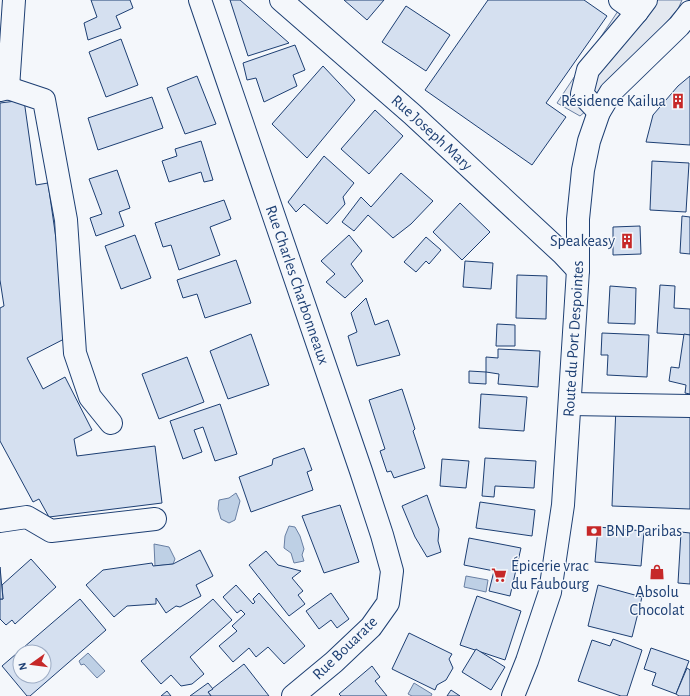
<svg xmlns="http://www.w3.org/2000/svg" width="690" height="696" viewBox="0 0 690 696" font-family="'Alegreya Sans',sans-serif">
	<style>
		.parking { fill: #e3e8f0; stroke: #687fa3 }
		.water { fill: #bed0e5; stroke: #687fa3 }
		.building { fill: #d5e0f0; stroke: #1d3f73; fill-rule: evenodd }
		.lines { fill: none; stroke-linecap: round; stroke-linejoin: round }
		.minor-casing { stroke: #1d3f73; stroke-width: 24 }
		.major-casing { stroke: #1d3f73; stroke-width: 24 }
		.minor { stroke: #f4f7fb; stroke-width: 22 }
		.major { stroke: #f4f7fb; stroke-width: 22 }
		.labels { text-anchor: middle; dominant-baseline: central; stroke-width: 3; stroke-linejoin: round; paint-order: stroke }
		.poi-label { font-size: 16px; fill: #1d3f73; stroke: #f4f7fb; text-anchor: end }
		.street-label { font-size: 16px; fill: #1d3f73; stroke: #f4f7fb }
	</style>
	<rect width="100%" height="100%" fill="#f4f7fb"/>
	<!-- parking -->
	<path class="parking" d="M 609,0 L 682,0 L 678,9 L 593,105 L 580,116 L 557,103 L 620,8 Z"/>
	<!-- water -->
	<g class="water">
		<path d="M 236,493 L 240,501 L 235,520 L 229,523 L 221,519 L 218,509 L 219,500 L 229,498 Z"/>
		<path d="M 289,526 L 295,527 L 300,536 L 304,549 L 302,555 L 304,561 L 294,563 L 291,553 L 284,548 L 285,536 Z"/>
		<path d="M 154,544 L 169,547 L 175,559 L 173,564 L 155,566 Z"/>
		<path d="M 466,576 L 488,580 L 486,592 L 464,587 Z"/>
		<path d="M 88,653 L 105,671 L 97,678 L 84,664 L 81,665 L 79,661 Z"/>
		<path d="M 414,683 L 432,694 L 431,696 L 412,696 L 408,694 Z"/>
	</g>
	<!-- building -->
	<g class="building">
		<path d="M 91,0 L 130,0 L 133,8 L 116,16 L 121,28 L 88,40 L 84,23 L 97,17 Z"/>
		<path d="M 230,0 L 240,0 L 289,43 L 248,56 Z"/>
		<path d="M 344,0 L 384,0 L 367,20 Z"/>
		<path d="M 488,0 L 584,0 L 607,16 L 546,103 L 566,117 L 532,165 L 425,90 Z"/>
		<path d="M 406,6 L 450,35 L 426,71 L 382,42 Z"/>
		<path d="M 121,39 L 138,85 L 106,97 L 89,52 Z"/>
		<path d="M 295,45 L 305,70 L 293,75 L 297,86 L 264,102 L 256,78 L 247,80 L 243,63 Z"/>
		<path d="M 323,66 L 355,100 L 307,158 L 272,124 Z"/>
		<path d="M 197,76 L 216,124 L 185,134 L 167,88 Z"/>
		<path d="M 690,76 L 690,145 L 646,142 L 653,115 L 678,86 Z"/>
		<path d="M 152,97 L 163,128 L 98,150 L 88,118 Z"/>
		<path d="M 24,100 L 36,185 L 48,183 L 70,336 L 27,358 L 43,389 L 65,377 L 92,430 L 74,439 L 77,456 L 155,446 L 162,503 L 49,517 L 39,499 L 33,502 L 0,441 L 0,308 L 4,306 L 0,280 L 0,103 Z"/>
		<path d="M 375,110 L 403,136 L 369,174 L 341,149 Z"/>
		<path d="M 201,141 L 213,180 L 204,182 L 201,172 L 169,182 L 162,161 L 177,156 L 175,149 Z"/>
		<path d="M 324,156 L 354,183 L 343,197 L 345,204 L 327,224 L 304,204 L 296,212 L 288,202 Z"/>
		<path d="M 652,161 L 689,163 L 686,212 L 650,210 Z"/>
		<path d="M 117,170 L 130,208 L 119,212 L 124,226 L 96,236 L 90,218 L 102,214 L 89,179 Z"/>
		<path d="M 401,173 L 433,201 L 411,224 L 393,238 L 368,215 L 354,231 L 342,222 L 361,197 L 371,207 Z"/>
		<path d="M 224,200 L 231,219 L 210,227 L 220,255 L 179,270 L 171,245 L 163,247 L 155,223 Z"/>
		<path d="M 460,203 L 490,232 L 462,260 L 433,232 Z"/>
		<path d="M 682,216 L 690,217 L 690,254 L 680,253 Z"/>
		<path d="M 640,226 L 641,254 L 613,255 L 613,227 Z"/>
		<path d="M 135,235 L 151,278 L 121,289 L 105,246 Z"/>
		<path d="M 349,235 L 362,251 L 351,264 L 363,281 L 345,298 L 326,282 L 335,274 L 321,261 Z"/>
		<path d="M 426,237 L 441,250 L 429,264 L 426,261 L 416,272 L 404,262 Z"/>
		<path d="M 236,260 L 251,303 L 205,318 L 197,294 L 183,298 L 177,280 Z"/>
		<path d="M 465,261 L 493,263 L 491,289 L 463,287 Z"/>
		<path d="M 517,275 L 547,276 L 546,319 L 516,318 Z"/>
		<path d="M 660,285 L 675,286 L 674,308 L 690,309 L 690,335 L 657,333 Z"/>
		<path d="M 610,286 L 636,288 L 635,324 L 608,323 Z"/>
		<path d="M 366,298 L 375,325 L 388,320 L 400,355 L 357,366 L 348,336 L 357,332 L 351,313 Z"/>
		<path d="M 497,324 L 515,325 L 515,346 L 496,346 Z"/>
		<path d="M 602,333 L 649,335 L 647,377 L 607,375 L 608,355 L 601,355 Z"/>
		<path d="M 251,334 L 269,385 L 228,399 L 210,351 Z"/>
		<path d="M 684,334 L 690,335 L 690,394 L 685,393 L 686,385 L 669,381 L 671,367 L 679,368 Z"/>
		<path d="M 498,349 L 540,351 L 538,387 L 498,384 L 499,374 L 486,372 L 486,357 L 498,358 Z"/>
		<path d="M 187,357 L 204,402 L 159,419 L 142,374 Z"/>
		<path d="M 469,371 L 486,372 L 486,384 L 469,383 Z"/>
		<path d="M 402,389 L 415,429 L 413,431 L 425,468 L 394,478 L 391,471 L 387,472 L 380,451 L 385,449 L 369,400 Z"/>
		<path d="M 481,394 L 527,397 L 524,431 L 479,428 Z"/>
		<path d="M 220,404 L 237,454 L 215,461 L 203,427 L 194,430 L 202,452 L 183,459 L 170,421 Z"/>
		<path d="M 616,406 L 690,409 L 690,509 L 612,506 Z"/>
		<path d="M 304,448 L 312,470 L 307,472 L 313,490 L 251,512 L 239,477 L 272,465 L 273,459 Z"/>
		<path d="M 485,458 L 536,461 L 534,488 L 495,486 L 494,497 L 482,496 Z"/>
		<path d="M 442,459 L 469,461 L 466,488 L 440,486 Z"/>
		<path d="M 427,495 L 439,529 L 438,541 L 441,552 L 427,557 L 415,537 L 402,506 Z"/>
		<path d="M 480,502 L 535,510 L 532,536 L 476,528 Z"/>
		<path d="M 340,505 L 359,562 L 324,573 L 302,516 Z"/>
		<path d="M 598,527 L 644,531 L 641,566 L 595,562 Z"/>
		<path d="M 681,532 L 690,533 L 690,584 L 678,583 Z"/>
		<path d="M 469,538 L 521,548 L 510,596 L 489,591 L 494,571 L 464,565 Z"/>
		<path d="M 200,550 L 213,576 L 196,585 L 201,596 L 180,607 L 176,606 L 166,613 L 156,598 L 156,604 L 127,606 L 114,617 L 86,585 L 103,570 L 152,563 L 153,566 L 173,564 Z"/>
		<path d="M 266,551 L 278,565 L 301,571 L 292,578 L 303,591 L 298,595 L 305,604 L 289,616 L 249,565 Z"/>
		<path d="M 31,559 L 56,587 L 15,624 L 12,620 L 6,625 L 0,619 L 0,599 L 3,599 L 2,585 Z"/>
		<path d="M 0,567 L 3,599 L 0,599 Z"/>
		<path d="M 236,585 L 253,604 L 255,602 L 253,599 L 259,593 L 305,646 L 284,664 L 268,647 L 256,657 L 249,648 L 233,662 L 219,646 L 237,631 L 232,626 L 245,614 L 241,610 L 237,613 L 223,597 Z"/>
		<path d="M 598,585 L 642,597 L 632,637 L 588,626 Z"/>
		<path d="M 331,593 L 349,619 L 337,628 L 331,620 L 319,629 L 306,611 Z"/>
		<path d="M 477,596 L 521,611 L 505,660 L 460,645 Z"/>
		<path d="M 80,599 L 106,630 L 30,696 L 27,696 L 2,666 ZM 20,652 L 44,652 L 44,676 L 20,676 Z"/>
		<path d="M 213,599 L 232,620 L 190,657 L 204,674 L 192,684 L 181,686 L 171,675 L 161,684 L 141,661 Z"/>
		<path d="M 409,633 L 452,654 L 449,659 L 453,668 L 446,680 L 437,685 L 435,690 L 392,669 Z"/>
		<path d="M 613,639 L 642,650 L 627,696 L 621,696 L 578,681 L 592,640 L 610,646 Z"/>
		<path d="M 651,648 L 689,661 L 676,694 L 652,685 L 656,673 L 644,669 Z"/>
		<path d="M 476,649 L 505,667 L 491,690 L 462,672 Z"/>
		<path d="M 244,664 L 269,696 L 211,696 L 208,692 Z"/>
		<path d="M 372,666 L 380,677 L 375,681 L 387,696 L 341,696 L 339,694 Z"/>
		<path d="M 687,668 L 690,670 L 690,696 L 679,696 L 676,694 Z"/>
		<path d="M 208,683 L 213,689 L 208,692 L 211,696 L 190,696 Z"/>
		<path d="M 451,690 L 460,696 L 447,696 Z"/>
		<path d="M 167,691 L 171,696 L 161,696 Z"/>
	</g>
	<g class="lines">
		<!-- minor casing -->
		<g class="minor-casing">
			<g id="minor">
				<path id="s1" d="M 200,0 L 361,471 L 382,535 L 392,571 L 388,603 L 371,627 L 334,662 L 293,696"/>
				<path id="s2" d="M 281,0 L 412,114 L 563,254 L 578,270"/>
				<path d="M 620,0 L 637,12"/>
				<path d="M 8,88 L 44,100 L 66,220 L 75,353 L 90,397 L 111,423"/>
				<path d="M 0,90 L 8,88 L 14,0"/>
				<path d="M 599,112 L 582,94 L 588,70 L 637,12 L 646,0"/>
				<path d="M 570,404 L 690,406"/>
				<path d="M 0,521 L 27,517 L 51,531 L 155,519"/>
			</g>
		</g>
		<!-- major casing -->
		<g class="major-casing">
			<g id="major">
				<path id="s3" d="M 513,696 L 527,661 L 550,592 L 563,505 L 578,270 L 578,219 L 583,170 L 589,141 L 599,112 L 611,92 L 679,26 L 690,12"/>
			</g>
		</g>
		<!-- minor -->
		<use href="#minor" class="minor"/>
		<!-- major -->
		<use href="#major" class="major"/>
	</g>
	<!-- icons -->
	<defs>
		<g id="building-bare" transform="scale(1.2)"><path d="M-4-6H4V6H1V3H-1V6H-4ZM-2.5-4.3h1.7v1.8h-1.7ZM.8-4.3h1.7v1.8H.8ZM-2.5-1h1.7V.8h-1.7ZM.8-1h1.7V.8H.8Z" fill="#c62828" stroke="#f4f7fb" stroke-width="2.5" paint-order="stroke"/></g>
		<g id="bank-bare" transform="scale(1.2)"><path d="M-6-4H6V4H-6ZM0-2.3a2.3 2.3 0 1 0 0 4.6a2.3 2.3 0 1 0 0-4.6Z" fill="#c62828" stroke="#f4f7fb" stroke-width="2.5" paint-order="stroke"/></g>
		<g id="shop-bare" transform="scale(1.2)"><path d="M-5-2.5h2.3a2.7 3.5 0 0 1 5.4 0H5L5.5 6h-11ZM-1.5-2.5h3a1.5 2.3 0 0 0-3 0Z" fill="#c62828" stroke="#f4f7fb" stroke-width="2.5" paint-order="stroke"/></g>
		<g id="supermarket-bare" transform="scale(1.2)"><path d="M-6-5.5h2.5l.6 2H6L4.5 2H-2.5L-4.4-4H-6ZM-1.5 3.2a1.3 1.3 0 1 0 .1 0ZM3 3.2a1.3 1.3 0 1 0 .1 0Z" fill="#c62828" stroke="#f4f7fb" stroke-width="2.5" paint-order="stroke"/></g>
	</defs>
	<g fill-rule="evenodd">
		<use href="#building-bare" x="678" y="101"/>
		<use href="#building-bare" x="627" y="241"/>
		<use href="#bank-bare" x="594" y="531"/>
		<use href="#shop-bare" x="657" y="572"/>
		<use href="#supermarket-bare" x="499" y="575"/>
	</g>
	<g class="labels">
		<!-- poi labels -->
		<g class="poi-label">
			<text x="666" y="101">Résidence Kailua</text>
			<text x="615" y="241">Speakeasy</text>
			<text x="606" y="531" text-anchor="start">BNP Paribas</text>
			<text x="511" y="566" text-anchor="start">Épicerie vrac<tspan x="511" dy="18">du Faubourg</tspan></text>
			<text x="657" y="592" text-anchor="middle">Absolu<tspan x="657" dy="18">Chocolat</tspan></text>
		</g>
		<!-- street labels -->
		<g class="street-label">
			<text stroke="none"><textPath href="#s2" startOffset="201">Rue Joseph Mary</textPath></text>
			<text stroke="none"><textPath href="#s1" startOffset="301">Rue Charles Charbonneaux</textPath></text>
			<text stroke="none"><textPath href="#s3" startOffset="365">Route du Port Despointes</textPath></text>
			<text transform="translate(345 648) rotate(-44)">Rue Bouarate</text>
		</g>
	</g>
	<!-- north arrow -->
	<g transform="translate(32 664) rotate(256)"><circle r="19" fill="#f4f7fb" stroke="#9eadc5"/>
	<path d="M0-3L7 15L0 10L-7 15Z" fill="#c62828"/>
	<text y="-6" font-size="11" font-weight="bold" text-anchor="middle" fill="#1d3f73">N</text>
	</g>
</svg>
